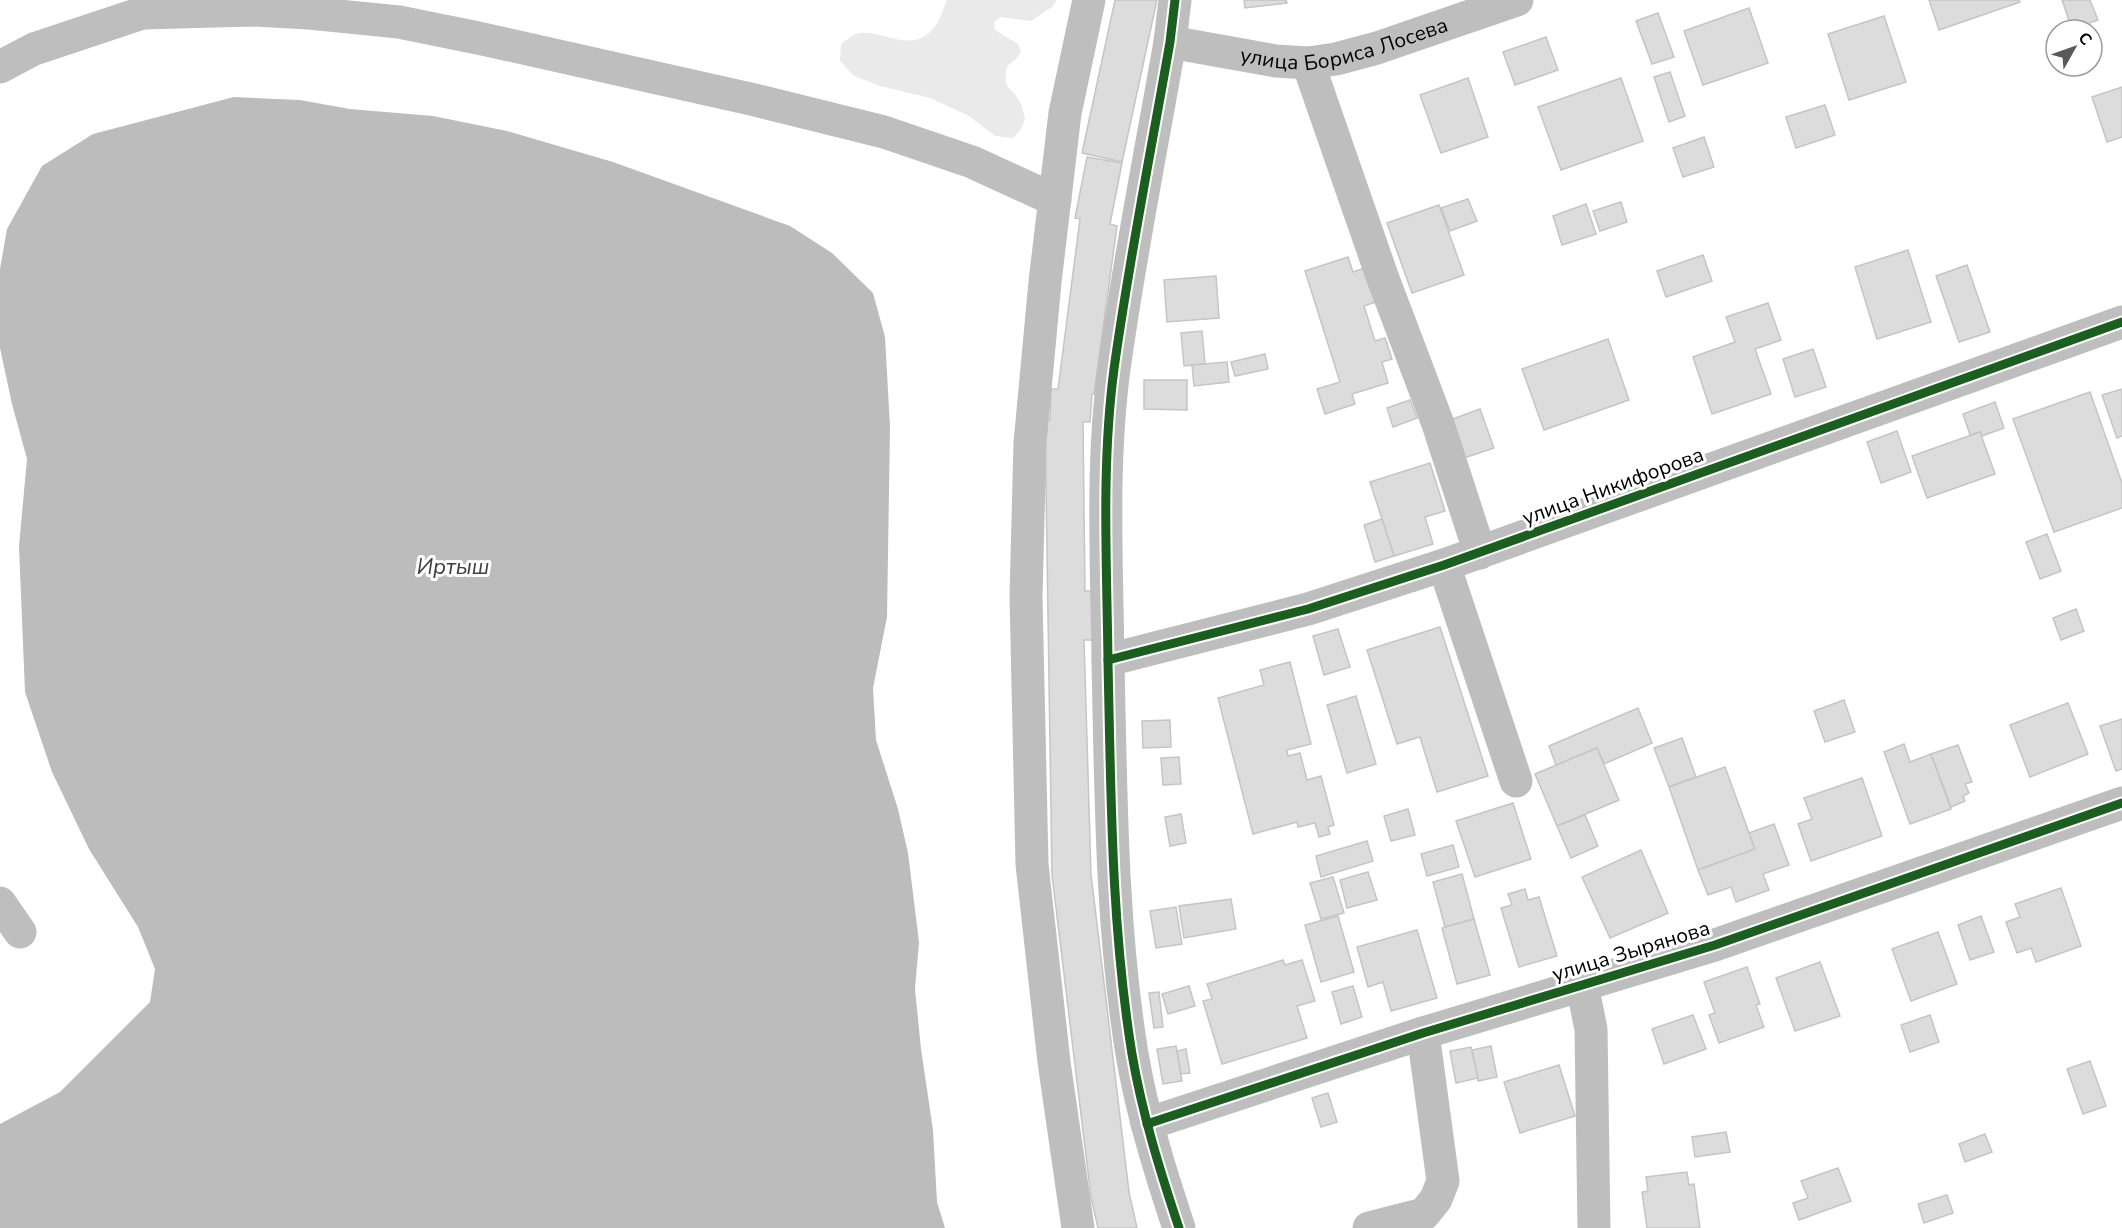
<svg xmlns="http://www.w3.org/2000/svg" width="2122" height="1228" viewBox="0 0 2122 1228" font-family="'Nunito Sans',sans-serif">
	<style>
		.green { fill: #eaeaea }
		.water { fill: #bcbcbc }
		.building { fill: #dcdcdc; stroke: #c5c5c5; stroke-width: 1.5 }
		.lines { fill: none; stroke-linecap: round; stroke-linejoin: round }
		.minor { stroke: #bebebe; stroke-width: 33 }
		.cycleway-casing { stroke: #fff; stroke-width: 13 }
		.cycleway { stroke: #1b5e20; stroke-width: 9 }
		.labels { text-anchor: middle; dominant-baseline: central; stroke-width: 6; stroke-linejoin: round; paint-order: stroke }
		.street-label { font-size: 21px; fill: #000; stroke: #fff }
		.water-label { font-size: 22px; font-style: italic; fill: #404040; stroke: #fff }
	</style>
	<rect width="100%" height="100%" fill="#fff"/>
	<!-- green -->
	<path class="green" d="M 947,0 L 1057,0 L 1052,7 L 1031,21 L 1001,17 L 994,22 L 995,30 L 1018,44 L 1021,52 L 1016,59 L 1007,66 C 1003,91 1008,83 1019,100 C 1022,106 1024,113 1025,119 L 1021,129 L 1013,138 L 995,136 L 969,116 L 930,98 L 880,86 L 854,76 L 840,61 L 841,44 C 845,41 851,36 856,34 C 880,26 913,58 935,26 C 941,19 943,8 947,0 Z"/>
	<!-- water -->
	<path class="water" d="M 234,97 L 300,100 L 350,109 L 433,116 L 507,131 L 613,162 L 790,226 L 832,253 L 873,293 L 885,337 L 890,427 L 887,617 L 873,688 L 876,740 L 898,809 L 908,853 L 919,942 L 915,989 L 921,1049 L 933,1130 L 937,1202 L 945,1228 L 0,1228 L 0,1124 L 60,1092 L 150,1002 L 155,969 L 138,927 L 89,849 L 52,772 L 25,692 L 19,546 L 27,459 L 12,404 L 0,348 L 0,269 L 7,229 L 42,166 L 93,134 Z"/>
	<!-- building -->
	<g class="building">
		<path d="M 1115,0 L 1157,0 L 1122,162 L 1082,153 Z"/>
		<path d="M 1244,0 L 1286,0 L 1287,3 L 1245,8 Z"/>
		<path d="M 1929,0 L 2019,0 L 2020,2 L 1939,30 Z"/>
		<path d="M 2062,0 L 2090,0 L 2098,20 L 2072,29 Z"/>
		<path d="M 1749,8 L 1768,63 L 1703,85 L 1684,31 Z"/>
		<path d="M 1658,13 L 1674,57 L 1652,64 L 1636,21 Z"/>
		<path d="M 1884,16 L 1906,82 L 1849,100 L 1828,34 Z"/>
		<path d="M 1546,37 L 1558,70 L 1515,85 L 1503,52 Z"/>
		<path d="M 1670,72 L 1685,116 L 1669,122 L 1654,77 Z"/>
		<path d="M 1468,78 L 1488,137 L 1441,153 L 1420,95 Z"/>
		<path d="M 1621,78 L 1643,141 L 1561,170 L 1538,107 Z"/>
		<path d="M 2122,87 L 2122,137 L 2107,142 L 2092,97 Z"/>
		<path d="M 1825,105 L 1835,135 L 1796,148 L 1786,117 Z"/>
		<path d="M 1704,137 L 1714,167 L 1683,177 L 1673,148 Z"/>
		<path d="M 1087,157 L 1122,163 L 1110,224 L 1117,226 L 1094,394 L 1092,394 L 1090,422 L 1083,422 L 1085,591 L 1096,591 L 1096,640 L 1084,640 L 1091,874 L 1129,1192 L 1137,1228 L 1098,1228 L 1091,1197 L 1052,875 L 1045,420 L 1050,420 L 1051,389 L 1058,389 L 1080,219 L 1075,218 Z"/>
		<path d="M 1468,199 L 1477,221 L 1450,231 L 1441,208 Z"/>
		<path d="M 1621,202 L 1627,222 L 1600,231 L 1593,211 Z"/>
		<path d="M 1586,204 L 1596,234 L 1562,245 L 1553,216 Z"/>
		<path d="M 1439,205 L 1464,275 L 1412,293 L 1387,223 Z"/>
		<path d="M 1908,250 L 1931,322 L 1877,339 L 1855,267 Z"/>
		<path d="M 1703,255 L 1712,281 L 1666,297 L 1657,271 Z"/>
		<path d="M 1348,257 L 1353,272 L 1365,268 L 1376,302 L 1364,306 L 1375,341 L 1385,338 L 1392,359 L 1382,362 L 1388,383 L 1352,394 L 1355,404 L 1325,414 L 1317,389 L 1340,382 L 1305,271 Z"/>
		<path d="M 1967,265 L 1990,332 L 1959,342 L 1936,276 Z"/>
		<path d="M 1216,276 L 1219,318 L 1167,322 L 1164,280 Z"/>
		<path d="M 1768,303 L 1781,340 L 1755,349 L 1771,394 L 1712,414 L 1693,357 L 1735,342 L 1726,317 Z"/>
		<path d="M 1202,331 L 1205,364 L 1184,366 L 1181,333 Z"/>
		<path d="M 1608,339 L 1629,400 L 1544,430 L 1522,369 Z"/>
		<path d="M 1813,349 L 1826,387 L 1795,397 L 1783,359 Z"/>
		<path d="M 1265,354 L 1268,369 L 1235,376 L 1231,362 Z"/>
		<path d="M 1227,362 L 1229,382 L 1194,386 L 1192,365 Z"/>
		<path d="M 1144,380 L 1187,380 L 1187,410 L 1144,409 Z"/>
		<path d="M 2122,389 L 2122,436 L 2117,438 L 2102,395 Z"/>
		<path d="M 2090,392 L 2122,483 L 2122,508 L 2054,532 L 2013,419 Z"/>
		<path d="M 1410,400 L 1417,418 L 1393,427 L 1387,408 Z"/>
		<path d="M 1995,402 L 2004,428 L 1982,436 L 1980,432 L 1970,435 L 1963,414 Z"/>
		<path d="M 1480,409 L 1494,448 L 1464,458 L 1450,420 Z"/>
		<path d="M 1897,431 L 1911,472 L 1881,483 L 1867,442 Z"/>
		<path d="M 1980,432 L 1995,474 L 1927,498 L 1912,456 Z"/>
		<path d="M 1430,463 L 1445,511 L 1425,517 L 1433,544 L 1394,556 L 1370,482 Z"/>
		<path d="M 1382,519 L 1394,556 L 1375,562 L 1364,525 Z"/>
		<path d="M 2047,534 L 2061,571 L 2040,579 L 2026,542 Z"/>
		<path d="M 2076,609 L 2084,631 L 2061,640 L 2053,618 Z"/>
		<path d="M 1440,627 L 1488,776 L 1437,792 L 1420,737 L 1397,744 L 1367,650 Z"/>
		<path d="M 1338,629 L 1350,667 L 1324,675 L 1313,636 Z"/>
		<path d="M 1290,662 L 1311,744 L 1287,750 L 1288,756 L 1300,753 L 1307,780 L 1321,776 L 1334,825 L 1328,827 L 1330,834 L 1319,837 L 1315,823 L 1298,827 L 1297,822 L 1253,834 L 1218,698 L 1264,685 L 1260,670 Z"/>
		<path d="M 1356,696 L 1376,764 L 1347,773 L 1327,705 Z"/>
		<path d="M 1844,700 L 1855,732 L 1825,742 L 1814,711 Z"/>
		<path d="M 2068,703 L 2088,754 L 2030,777 L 2010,725 Z"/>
		<path d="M 1638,708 L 1652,743 L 1604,764 L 1597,748 L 1556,765 L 1549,746 Z"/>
		<path d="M 2122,719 L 2122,769 L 2116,771 L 2100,726 Z"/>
		<path d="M 1170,720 L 1171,747 L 1143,748 L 1142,721 Z"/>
		<path d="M 1682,738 L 1696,777 L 1669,787 L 1654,748 Z"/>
		<path d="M 1904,744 L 1910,762 L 1931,754 L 1951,809 L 1910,824 L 1884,752 Z"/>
		<path d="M 1958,745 L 1972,782 L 1965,784 L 1969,793 L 1963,796 L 1965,801 L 1951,807 L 1931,754 Z"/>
		<path d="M 1597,748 L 1619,800 L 1557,826 L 1535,774 Z"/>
		<path d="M 1179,757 L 1181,784 L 1163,785 L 1161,758 Z"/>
		<path d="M 1725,767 L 1755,849 L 1698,870 L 1669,787 Z"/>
		<path d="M 1862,778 L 1882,836 L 1811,861 L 1798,824 L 1812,819 L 1804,798 Z"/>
		<path d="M 1513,803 L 1531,859 L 1475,877 L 1456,821 Z"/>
		<path d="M 1408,809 L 1415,835 L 1391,841 L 1384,816 Z"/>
		<path d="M 1181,814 L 1186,843 L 1170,846 L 1165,817 Z"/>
		<path d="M 1585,815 L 1598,846 L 1571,858 L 1557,826 Z"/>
		<path d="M 1774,824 L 1789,865 L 1763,874 L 1769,890 L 1736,902 L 1731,887 L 1708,895 L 1698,870 L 1755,849 L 1749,833 Z"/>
		<path d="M 1367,841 L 1373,861 L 1321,877 L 1316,856 Z"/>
		<path d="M 1453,845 L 1459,867 L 1427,876 L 1421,854 Z"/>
		<path d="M 1641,850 L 1668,913 L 1610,938 L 1582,877 Z"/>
		<path d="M 1368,872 L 1377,900 L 1347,908 L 1340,880 Z"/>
		<path d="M 1462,874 L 1474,919 L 1445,927 L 1433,882 Z"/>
		<path d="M 1333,877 L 1344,913 L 1321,919 L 1310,883 Z"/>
		<path d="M 2061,888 L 2081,946 L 2036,962 L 2031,948 L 2017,953 L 2006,922 L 2020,917 L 2015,904 Z"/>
		<path d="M 1525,889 L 1528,900 L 1539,897 L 1557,956 L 1519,967 L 1501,908 L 1512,905 L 1508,894 Z"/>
		<path d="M 1231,899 L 1236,929 L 1184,938 L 1179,906 Z"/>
		<path d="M 1176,907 L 1182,944 L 1156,948 L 1150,911 Z"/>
		<path d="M 1338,916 L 1354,972 L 1321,982 L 1305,925 Z"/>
		<path d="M 1981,916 L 1994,952 L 1970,960 L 1958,925 Z"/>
		<path d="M 1474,919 L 1490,975 L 1457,984 L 1442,928 Z"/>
		<path d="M 1417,930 L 1437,998 L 1391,1011 L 1383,982 L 1368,987 L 1357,947 Z"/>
		<path d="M 1938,932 L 1957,984 L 1911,1001 L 1892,949 Z"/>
		<path d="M 1283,960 L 1285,965 L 1302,960 L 1315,1001 L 1297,1006 L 1307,1038 L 1222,1064 L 1203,1001 L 1212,999 L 1207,984 Z"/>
		<path d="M 1820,962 L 1840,1016 L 1795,1031 L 1776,978 Z"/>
		<path d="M 1747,967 L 1760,1004 L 1756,1005 L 1764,1027 L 1719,1043 L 1709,1015 L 1715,1013 L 1704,982 Z"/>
		<path d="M 1189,986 L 1195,1006 L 1168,1014 L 1162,994 Z"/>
		<path d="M 1353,986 L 1362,1017 L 1341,1024 L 1332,992 Z"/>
		<path d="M 1159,992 L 1163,1027 L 1154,1028 L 1149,993 Z"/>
		<path d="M 1693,1015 L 1706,1049 L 1664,1064 L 1652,1029 Z"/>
		<path d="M 1930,1015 L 1939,1042 L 1910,1052 L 1901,1025 Z"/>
		<path d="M 1176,1046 L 1182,1081 L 1163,1084 L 1157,1049 Z"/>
		<path d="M 1491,1046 L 1497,1077 L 1478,1081 L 1472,1050 Z"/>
		<path d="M 1471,1047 L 1478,1078 L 1456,1083 L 1450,1051 Z"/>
		<path d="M 1186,1049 L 1190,1073 L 1181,1074 L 1177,1051 Z"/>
		<path d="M 2090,1061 L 2106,1106 L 2083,1114 L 2067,1069 Z"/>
		<path d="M 1559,1065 L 1575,1116 L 1520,1133 L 1504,1082 Z"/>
		<path d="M 1328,1093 L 1337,1122 L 1321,1127 L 1312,1098 Z"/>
		<path d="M 1726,1132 L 1730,1152 L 1695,1157 L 1692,1137 Z"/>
		<path d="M 1985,1134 L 1992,1152 L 1965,1162 L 1959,1144 Z"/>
		<path d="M 1838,1168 L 1851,1201 L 1799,1220 L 1793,1203 L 1808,1198 L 1801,1181 Z"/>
		<path d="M 1687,1172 L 1689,1185 L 1694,1184 L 1700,1228 L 1647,1228 L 1642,1192 L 1648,1191 L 1646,1177 Z"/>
		<path d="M 1947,1195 L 1953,1213 L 1924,1223 L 1918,1204 Z"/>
	</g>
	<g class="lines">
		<!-- minor -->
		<g class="minor">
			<path d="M 1175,0 L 1170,42 C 1151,151 1129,260 1114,369 C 1101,467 1107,565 1108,663 C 1111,793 1111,925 1132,1054 C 1142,1113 1160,1171 1179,1228"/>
			<path d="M 143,13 L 253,10 L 309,13 L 399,22 L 478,38 L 755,100 L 884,132 L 972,162 L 1055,200"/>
			<path id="s1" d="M 1170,42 L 1276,61 L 1308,63 L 1336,59 L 1377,48 L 1517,0"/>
			<path d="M 1308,63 L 1382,276 L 1438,424 L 1480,553"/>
			<path d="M 0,67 L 34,49 L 163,6"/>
			<path d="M 1444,565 L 1516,781"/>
			<path d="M 1108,660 L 1308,609 L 1444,565 L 2122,322"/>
			<path d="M 0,903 L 20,932"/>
			<path d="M 1582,985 L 1591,1029 L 1594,1228"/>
			<path d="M 1147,1124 L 1423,1033 L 1715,945 L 2122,803"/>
			<path d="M 1078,1228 L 1054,1062 L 1032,864 L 1026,596 L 1030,443 L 1045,282 L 1065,113 L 1089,0"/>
			<path d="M 1369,1228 L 1424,1214 L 1436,1199 L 1443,1181 L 1423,1033"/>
		</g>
		<!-- cycleway casing -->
		<g class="cycleway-casing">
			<g id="cycleway">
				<path d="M 1175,0 L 1170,42 C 1151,151 1129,260 1114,369 C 1101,467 1107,565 1108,663 C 1111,793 1111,925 1132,1054 C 1142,1113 1160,1171 1179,1228"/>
				<path d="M 1108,660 L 1308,609 L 1444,565 L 2122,322"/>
				<path d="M 1147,1124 L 1423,1033 L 1715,945 L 2122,803"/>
			</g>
		</g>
		<!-- cycleway -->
		<use href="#cycleway" class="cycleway"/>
	</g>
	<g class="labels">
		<!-- street labels -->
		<g class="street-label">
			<text stroke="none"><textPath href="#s1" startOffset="178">улица Бориса Лосева</textPath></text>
			<text transform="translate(1613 486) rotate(-20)">улица Никифорова</text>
			<text transform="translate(1631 951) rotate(-17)">улица Зырянова</text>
		</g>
		<!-- water labels -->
		<g class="water-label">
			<text x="453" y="567">Иртыш</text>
		</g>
	</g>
	<!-- north arrow -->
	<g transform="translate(2074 48) rotate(50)"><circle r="28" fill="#ffffff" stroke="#999999" stroke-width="1.5"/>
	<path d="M0-4.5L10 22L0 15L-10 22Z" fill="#595959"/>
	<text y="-9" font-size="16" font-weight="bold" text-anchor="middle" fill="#000000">С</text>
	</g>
</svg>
